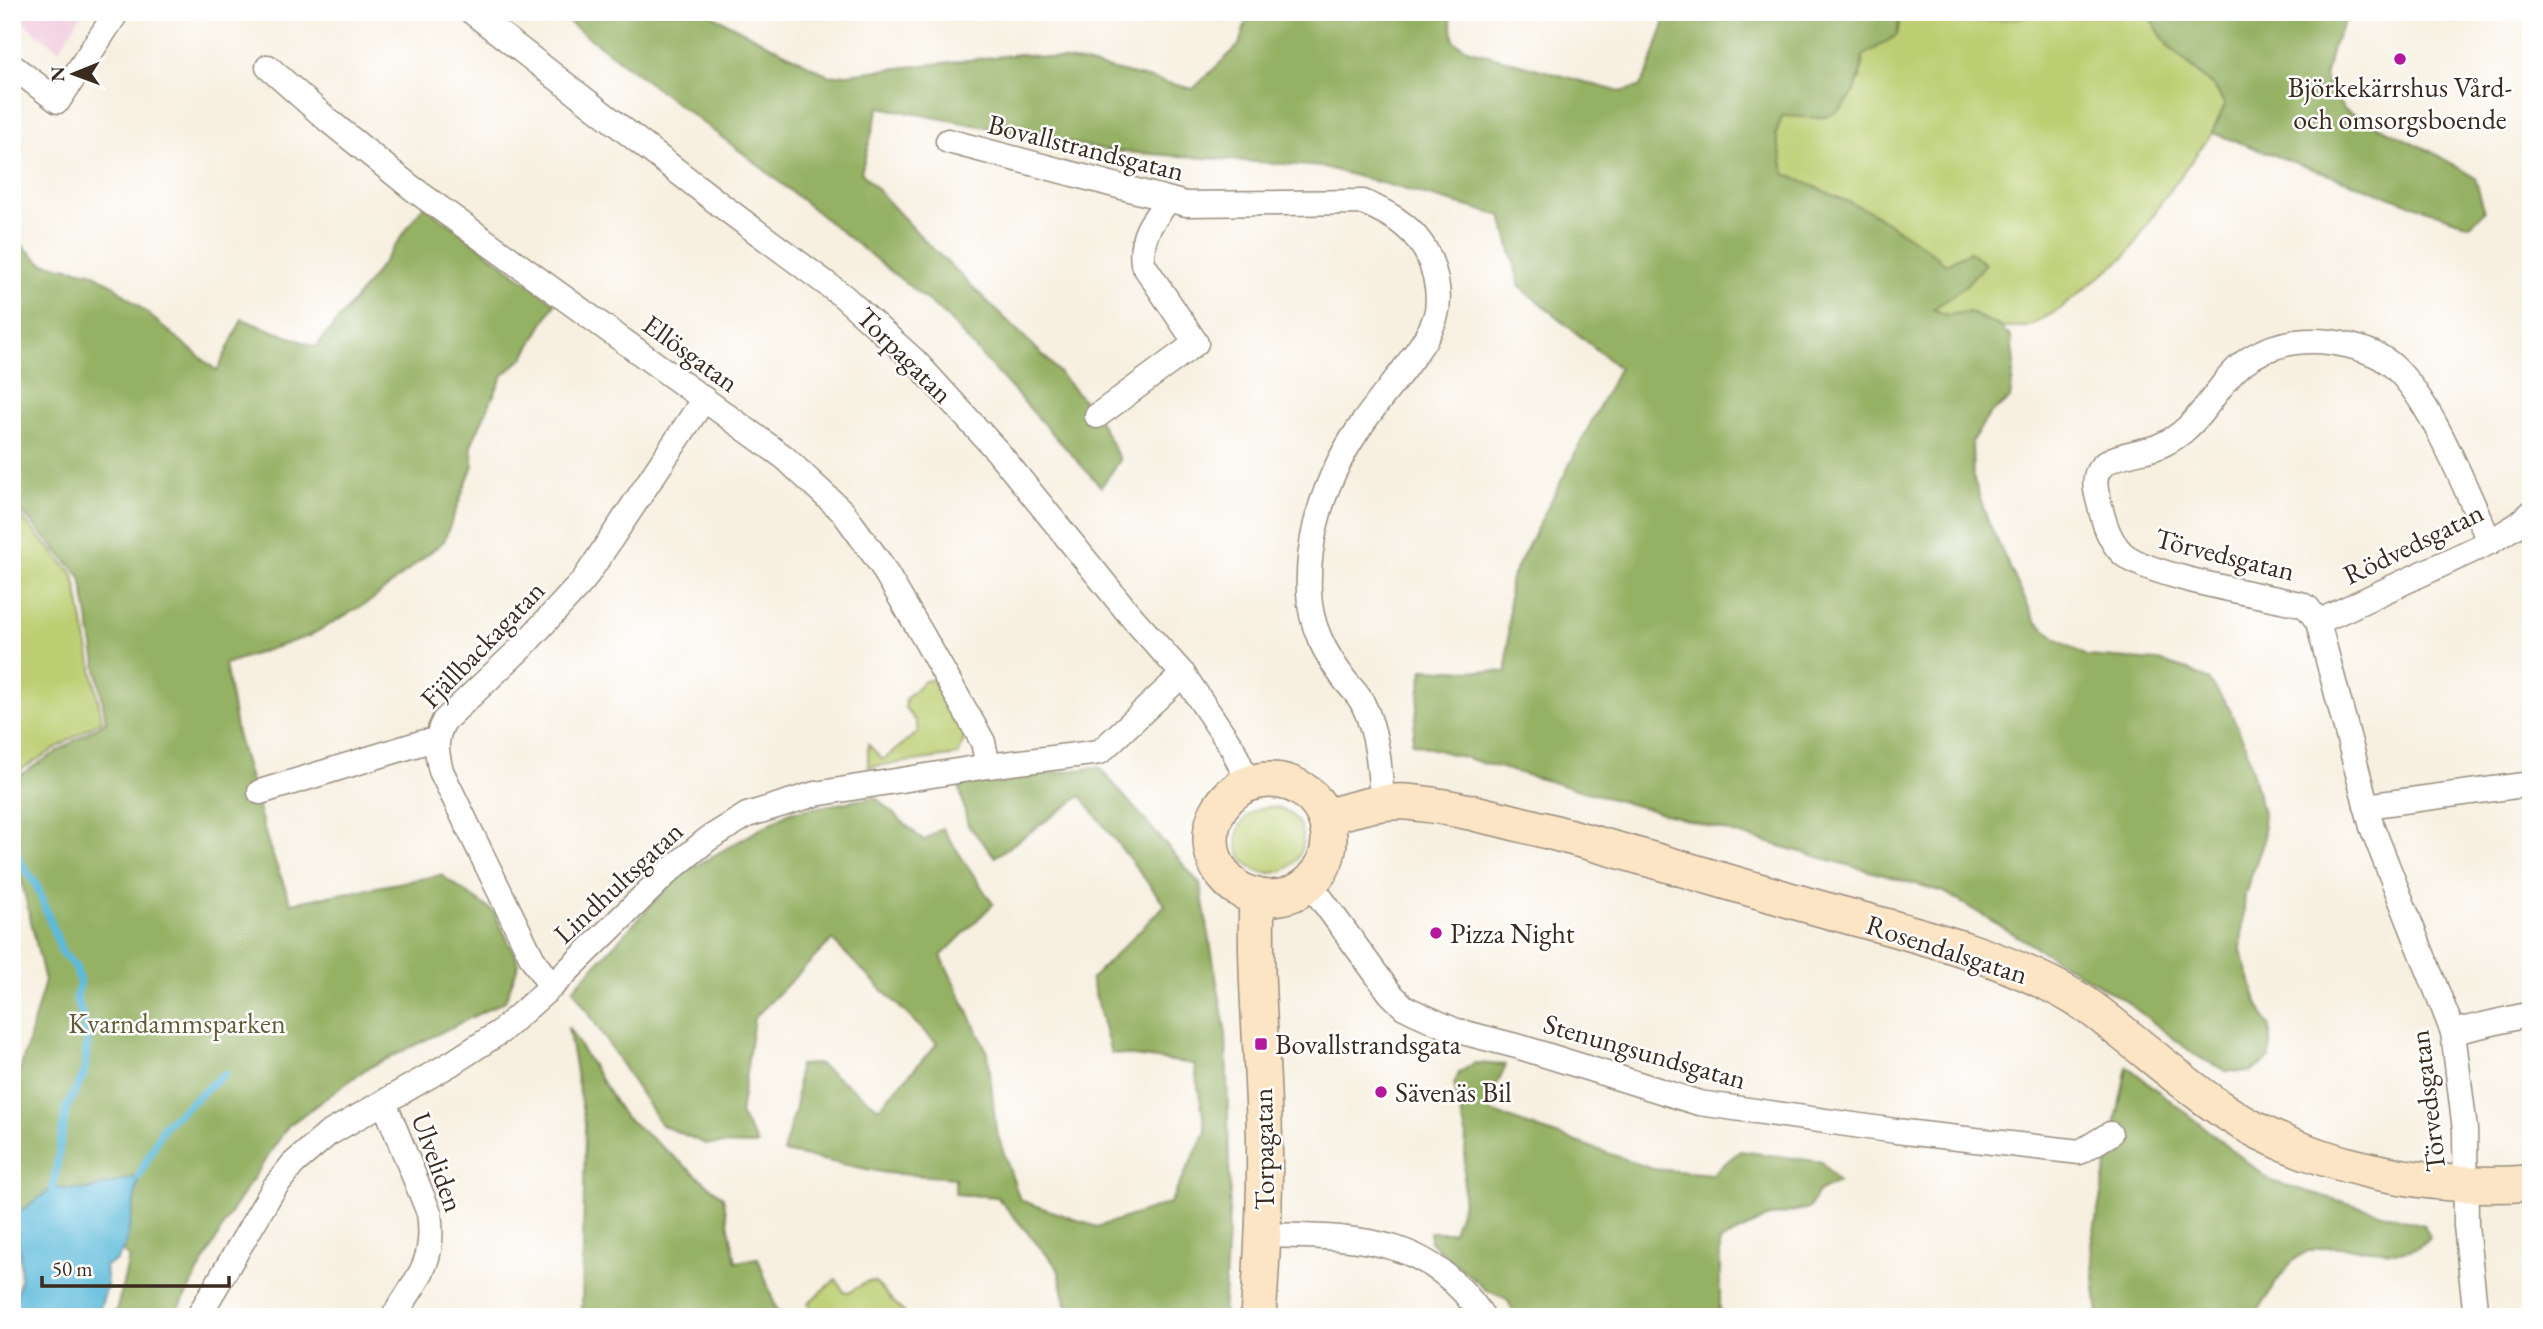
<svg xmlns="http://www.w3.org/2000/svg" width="2543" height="1329" viewBox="0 0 2543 1329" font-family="'EB Garamond',serif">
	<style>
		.built { fill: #f2cfe0 }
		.green { fill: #bcce71; stroke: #7c7c48; stroke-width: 2 }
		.forest { fill: #95b163; stroke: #686e40; stroke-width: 2 }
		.water { fill: #5cbada; stroke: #4c727c; stroke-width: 2 }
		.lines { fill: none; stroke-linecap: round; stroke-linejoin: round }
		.stream { stroke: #5cbada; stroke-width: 8 }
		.street-casing { stroke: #998d7f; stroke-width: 27 }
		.secondary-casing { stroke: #998d7f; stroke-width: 38 }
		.street { stroke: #fff; stroke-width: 24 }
		.secondary { stroke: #fce5c4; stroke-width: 35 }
		.poi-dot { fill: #b5179e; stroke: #fff; stroke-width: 2.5 }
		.labels { text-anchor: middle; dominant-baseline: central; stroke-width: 5; stroke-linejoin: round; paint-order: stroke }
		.poi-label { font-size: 28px; fill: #3b2a1e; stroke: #fff; text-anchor: start }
		.street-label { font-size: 28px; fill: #3b2a1e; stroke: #fff }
		.park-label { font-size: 28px; fill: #625b37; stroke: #fff }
	</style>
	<rect width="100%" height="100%" fill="#fff"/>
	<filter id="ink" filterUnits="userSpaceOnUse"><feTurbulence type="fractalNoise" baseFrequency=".0143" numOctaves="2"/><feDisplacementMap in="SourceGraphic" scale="14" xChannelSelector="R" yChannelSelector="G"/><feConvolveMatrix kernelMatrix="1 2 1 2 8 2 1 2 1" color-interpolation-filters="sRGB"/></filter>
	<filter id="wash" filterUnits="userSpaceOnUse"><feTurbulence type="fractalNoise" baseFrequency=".00686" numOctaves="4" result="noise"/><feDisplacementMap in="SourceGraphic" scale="28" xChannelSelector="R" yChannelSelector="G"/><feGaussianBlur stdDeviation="1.57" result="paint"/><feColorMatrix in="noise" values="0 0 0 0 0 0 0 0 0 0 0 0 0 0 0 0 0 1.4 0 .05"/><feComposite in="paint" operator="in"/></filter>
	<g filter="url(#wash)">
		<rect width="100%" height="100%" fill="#f7f0e0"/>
		<!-- built -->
		<path class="built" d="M 12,12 L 83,12 L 59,50 L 12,15 Z"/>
		<!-- green -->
		<g class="green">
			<path d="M 1901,12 L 1939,12 L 1968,22 L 2023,18 L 2038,12 L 2146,12 L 2169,47 L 2216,89 L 2225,105 L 2212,133 L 2161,203 L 2128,254 L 2060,309 L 2028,327 L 2001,327 L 1968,312 L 1946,315 L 1933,309 L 1964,287 C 1918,230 1851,203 1785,174 L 1776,134 L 1782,116 L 1827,116 L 1860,78 L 1863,56 L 1897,35 Z"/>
			<path d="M 12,507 L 74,575 L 102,720 L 12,775 Z"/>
			<path d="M 929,680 L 934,680 L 967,732 L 958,755 L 868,767 L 868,744 L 883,760 L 918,732 L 916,721 L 905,708 L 906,698 L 923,682 Z"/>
			<circle cx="1270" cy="840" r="33"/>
			<path d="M 836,1279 L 844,1292 L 850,1292 L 868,1281 L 875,1282 L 908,1317 L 819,1317 L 808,1303 Z"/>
		</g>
		<!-- forest -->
		<g class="forest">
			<path d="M 555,12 L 706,12 L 830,76 L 1020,54 L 1081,62 L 1193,89 L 1239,45 L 1249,12 L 1452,12 L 1451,22 L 1454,41 L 1470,50 L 1620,92 L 1639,87 L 1648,72 L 1668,12 L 1901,12 L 1897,35 L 1863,56 C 1860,81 1854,106 1828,116 C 1816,120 1795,116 1782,116 L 1776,134 L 1785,174 L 1869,211 L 1925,247 L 1946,264 L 1969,252 L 1985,264 L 1964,287 L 1933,309 L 1946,315 L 1968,312 L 2001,327 L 2011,337 L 2014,364 L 2010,399 L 1989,415 L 1972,441 L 1973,477 L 1988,521 L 2035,621 L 2056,638 L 2086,656 L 2158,661 L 2188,670 L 2209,680 L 2229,708 L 2246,746 L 2263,814 L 2264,840 L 2245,894 L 2241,950 L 2257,1001 L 2270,1027 L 2270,1059 L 2250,1072 L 2226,1071 L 2195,1055 L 2127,1002 L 1944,892 L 1412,743 L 1423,669 L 1507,672 L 1510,581 L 1619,368 L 1520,287 L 1502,216 L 1323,167 L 1112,151 L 879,107 L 861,172 L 925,241 L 1049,361 L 1097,416 L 1120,460 L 1101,487 L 943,313 L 748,157 Z"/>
			<path d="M 2146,12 L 2350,12 L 2332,47 L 2325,77 L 2343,109 L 2432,152 L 2475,178 L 2485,212 L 2470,225 L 2212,133 L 2225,105 L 2216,89 L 2169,47 Z"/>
			<path d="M 424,205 L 555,303 L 524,357 L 503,375 L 471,445 L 473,465 L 444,541 L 372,600 L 309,636 L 225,664 L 237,734 L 269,846 L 291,903 L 441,875 L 494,912 L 519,963 L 505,1001 L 366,1069 L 288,1126 L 232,1210 L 174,1317 L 115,1317 L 129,1258 L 98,1223 L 62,1191 L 12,1227 L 12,1099 L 45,981 L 12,841 L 12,780 L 106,721 L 81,577 L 12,501 L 12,237 L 42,263 L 91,272 L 113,285 L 217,371 L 242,319 L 316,347 L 369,282 Z"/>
			<path d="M 1099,767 L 1200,884 L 1226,1034 L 1230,1197 L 1223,1317 L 1069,1317 L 1058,1268 L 997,1197 L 955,1194 L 955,1178 L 886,1173 L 783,1152 L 796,1107 L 799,1065 L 819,1064 L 879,1108 L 937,1044 L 832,940 L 754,1018 L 740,1114 L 758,1145 L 706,1144 L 661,1125 L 573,989 L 678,876 L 790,812 L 875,797 L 924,841 L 942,828 L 993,904 L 941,956 L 988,1053 L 996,1130 L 1020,1200 L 1097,1227 L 1170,1203 L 1206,1132 L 1194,1064 L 1111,1053 L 1091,979 L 1165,905 L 1081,796 L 995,857 L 968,825 L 959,785 Z"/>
			<path d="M 568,1027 L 623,1115 L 723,1197 L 736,1262 L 758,1258 L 779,1317 L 582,1317 L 585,1124 Z"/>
			<path d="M 1474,1063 L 1506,1065 L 1494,1090 L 1491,1112 L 1653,1169 L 1712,1174 L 1740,1151 L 1822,1162 L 1838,1182 L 1818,1192 L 1809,1208 L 1769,1217 L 1720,1241 L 1720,1317 L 1516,1317 L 1507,1299 L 1486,1290 L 1430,1242 L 1430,1232 L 1453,1232 L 1463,1202 L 1466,1134 L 1454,1084 L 1459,1073 Z"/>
			<path d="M 2127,1066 L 2271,1181 L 2424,1225 L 2430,1237 C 2399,1275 2331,1223 2292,1262 C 2277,1277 2266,1300 2254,1317 L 2098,1317 L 2091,1245 Z"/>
		</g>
		<!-- water -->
		<path class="water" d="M 139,1176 L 126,1245 L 116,1261 L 105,1266 L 107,1287 L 97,1317 L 12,1317 L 12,1301 C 28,1284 17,1237 16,1214 L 53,1188 L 88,1190 Z"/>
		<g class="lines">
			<!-- stream -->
			<g class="stream">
				<path d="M 12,832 L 18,859 L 36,884 L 62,952 L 76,968 L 80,984 L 76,997 L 88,1034 L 84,1074 L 66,1109 L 53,1188"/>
				<path d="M 139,1176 L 164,1126 L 224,1074"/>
			</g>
		</g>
	</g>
	<g filter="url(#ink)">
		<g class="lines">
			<!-- street casing -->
			<g class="street-casing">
				<g id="street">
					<path d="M 472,12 L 722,206 L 843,296 L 916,362 L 998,452 L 1130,615 L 1183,674 L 1233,749 L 1249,785"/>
					<path d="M 12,66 L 58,101 L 117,12"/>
					<path d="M 268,67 L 329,121 L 412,188 L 784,457 L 843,512 L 880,563 L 923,636 L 983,742 L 988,766"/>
					<path d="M 948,141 L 1186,204 L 1363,202 C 1392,214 1420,231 1431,263 C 1437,279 1440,299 1436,315 C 1430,336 1416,352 1404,369 C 1381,399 1357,427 1340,460 C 1319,500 1307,547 1309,592 C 1310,626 1325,653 1344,679 C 1350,687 1359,695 1363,704 C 1378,734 1380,770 1382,802"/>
					<path d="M 1097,416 L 1196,343 L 1143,264 C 1139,237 1152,220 1169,200"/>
					<path d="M 2318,622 L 2490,542 L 2519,524 L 2531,513"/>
					<path d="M 260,792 L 424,742 L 435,742"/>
					<path d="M 2366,806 L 2531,784"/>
					<path d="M 1309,882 L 1390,993 L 1404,1007 L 1414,1012 L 1454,1030 L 1520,1047 L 1699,1103 L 1896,1131 L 2080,1152 L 2110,1134"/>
					<path d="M 551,987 L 532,958 L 441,771 C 436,751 434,740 444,721 L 521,648 L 583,581 L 704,399"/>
					<path d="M 2453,1032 L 2531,1014"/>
					<path d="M 384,1102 L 429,1213 C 436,1261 418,1278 393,1317"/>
					<path d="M 1264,1235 C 1354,1238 1427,1233 1483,1317"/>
					<path d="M 198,1317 L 274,1188 L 293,1164 L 328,1134 L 452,1063 L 500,1032 L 551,987 L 669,871 L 708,839 L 747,815 L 815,794 L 988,766 L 1100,752 L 1183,674"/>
					<path d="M 2476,1317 L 2466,1226 L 2465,1130 L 2453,1032 L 2372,827 L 2318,622 L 2308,608 L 2300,604 C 2262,595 2146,576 2122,553 C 2109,540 2104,523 2100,506 C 2096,492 2091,477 2102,466 C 2112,455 2143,452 2157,447 C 2169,442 2179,436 2188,427 C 2212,405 2224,374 2252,357 C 2276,343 2302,339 2329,342 C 2351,345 2376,351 2393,366 C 2433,402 2466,492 2490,542"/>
				</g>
			</g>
			<!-- secondary casing -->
			<g class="secondary-casing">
				<g id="secondary">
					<circle cx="1270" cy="839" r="59"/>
					<path d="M 1325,817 C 1352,810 1378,800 1407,802 C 1452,806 1496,818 1540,829 C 1622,850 1702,875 1783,898 C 1880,927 1990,947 2077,999 C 2093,1008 2109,1022 2124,1034 C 2156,1059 2187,1086 2221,1109 C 2304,1166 2431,1191 2531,1183"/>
					<path d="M 1257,896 C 1254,971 1262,1045 1264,1120 C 1266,1186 1263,1251 1258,1317"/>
				</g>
			</g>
			<!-- street -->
			<use href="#street" class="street"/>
			<!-- secondary -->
			<use href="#secondary" class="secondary"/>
		</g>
	</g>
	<!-- markers -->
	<g class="poi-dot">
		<circle cx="2400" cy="59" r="7"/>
		<circle cx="1436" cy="933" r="7"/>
		<rect x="1254" y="1037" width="14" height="14" rx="3.5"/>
		<circle cx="1381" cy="1092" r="7"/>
	</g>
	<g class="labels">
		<!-- poi labels -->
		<g class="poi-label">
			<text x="2400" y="87" text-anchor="middle">Björkekärrshus Vård-<tspan x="2400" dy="32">och omsorgsboende</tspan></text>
			<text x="1450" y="933">Pizza Night</text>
			<text x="1275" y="1044">Bovallstrandsgata</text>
			<text x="1395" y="1092">Sävenäs Bil</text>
		</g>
		<!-- street labels -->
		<g class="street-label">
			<text transform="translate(1086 147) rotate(14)">Bovallstrandsgatan</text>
			<text transform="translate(691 353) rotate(36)">Ellösgatan</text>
			<text transform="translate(905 355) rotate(45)">Torpagatan</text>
			<text transform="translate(2413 543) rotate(-26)">Rödvedsgatan</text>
			<text transform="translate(2225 554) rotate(14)">Törvedsgatan</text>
			<text transform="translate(482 644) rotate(-46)">Fjällbackagatan</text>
			<text transform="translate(618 882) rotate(-43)">Lindhultsgatan</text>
			<text transform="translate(1947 949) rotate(18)">Rosendalsgatan</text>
			<text transform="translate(1645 1051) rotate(16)">Stenungsundsgatan</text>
			<text transform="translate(2427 1101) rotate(-97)">Törvedsgatan</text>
			<text transform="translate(1263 1149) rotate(-91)">Torpagatan</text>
			<text transform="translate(438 1162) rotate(70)">Ulveliden</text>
		</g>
		<!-- park labels -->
		<g class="park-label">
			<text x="177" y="1023">Kvarndammsparken</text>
		</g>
	</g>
	<!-- margin -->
	<rect width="2543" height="1329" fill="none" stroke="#fff" stroke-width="42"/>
	<!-- north arrow -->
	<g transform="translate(74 74) rotate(269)" stroke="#ffffff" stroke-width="5" paint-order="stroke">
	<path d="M0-5L12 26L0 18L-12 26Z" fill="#3b2a1e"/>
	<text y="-10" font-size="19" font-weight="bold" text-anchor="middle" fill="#3b2a1e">N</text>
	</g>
	<!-- scale -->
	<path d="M42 1276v10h187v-10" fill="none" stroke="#3b2a1e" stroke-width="3.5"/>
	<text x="52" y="1276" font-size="21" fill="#3b2a1e" stroke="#ffffff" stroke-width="5" paint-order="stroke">50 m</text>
</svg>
